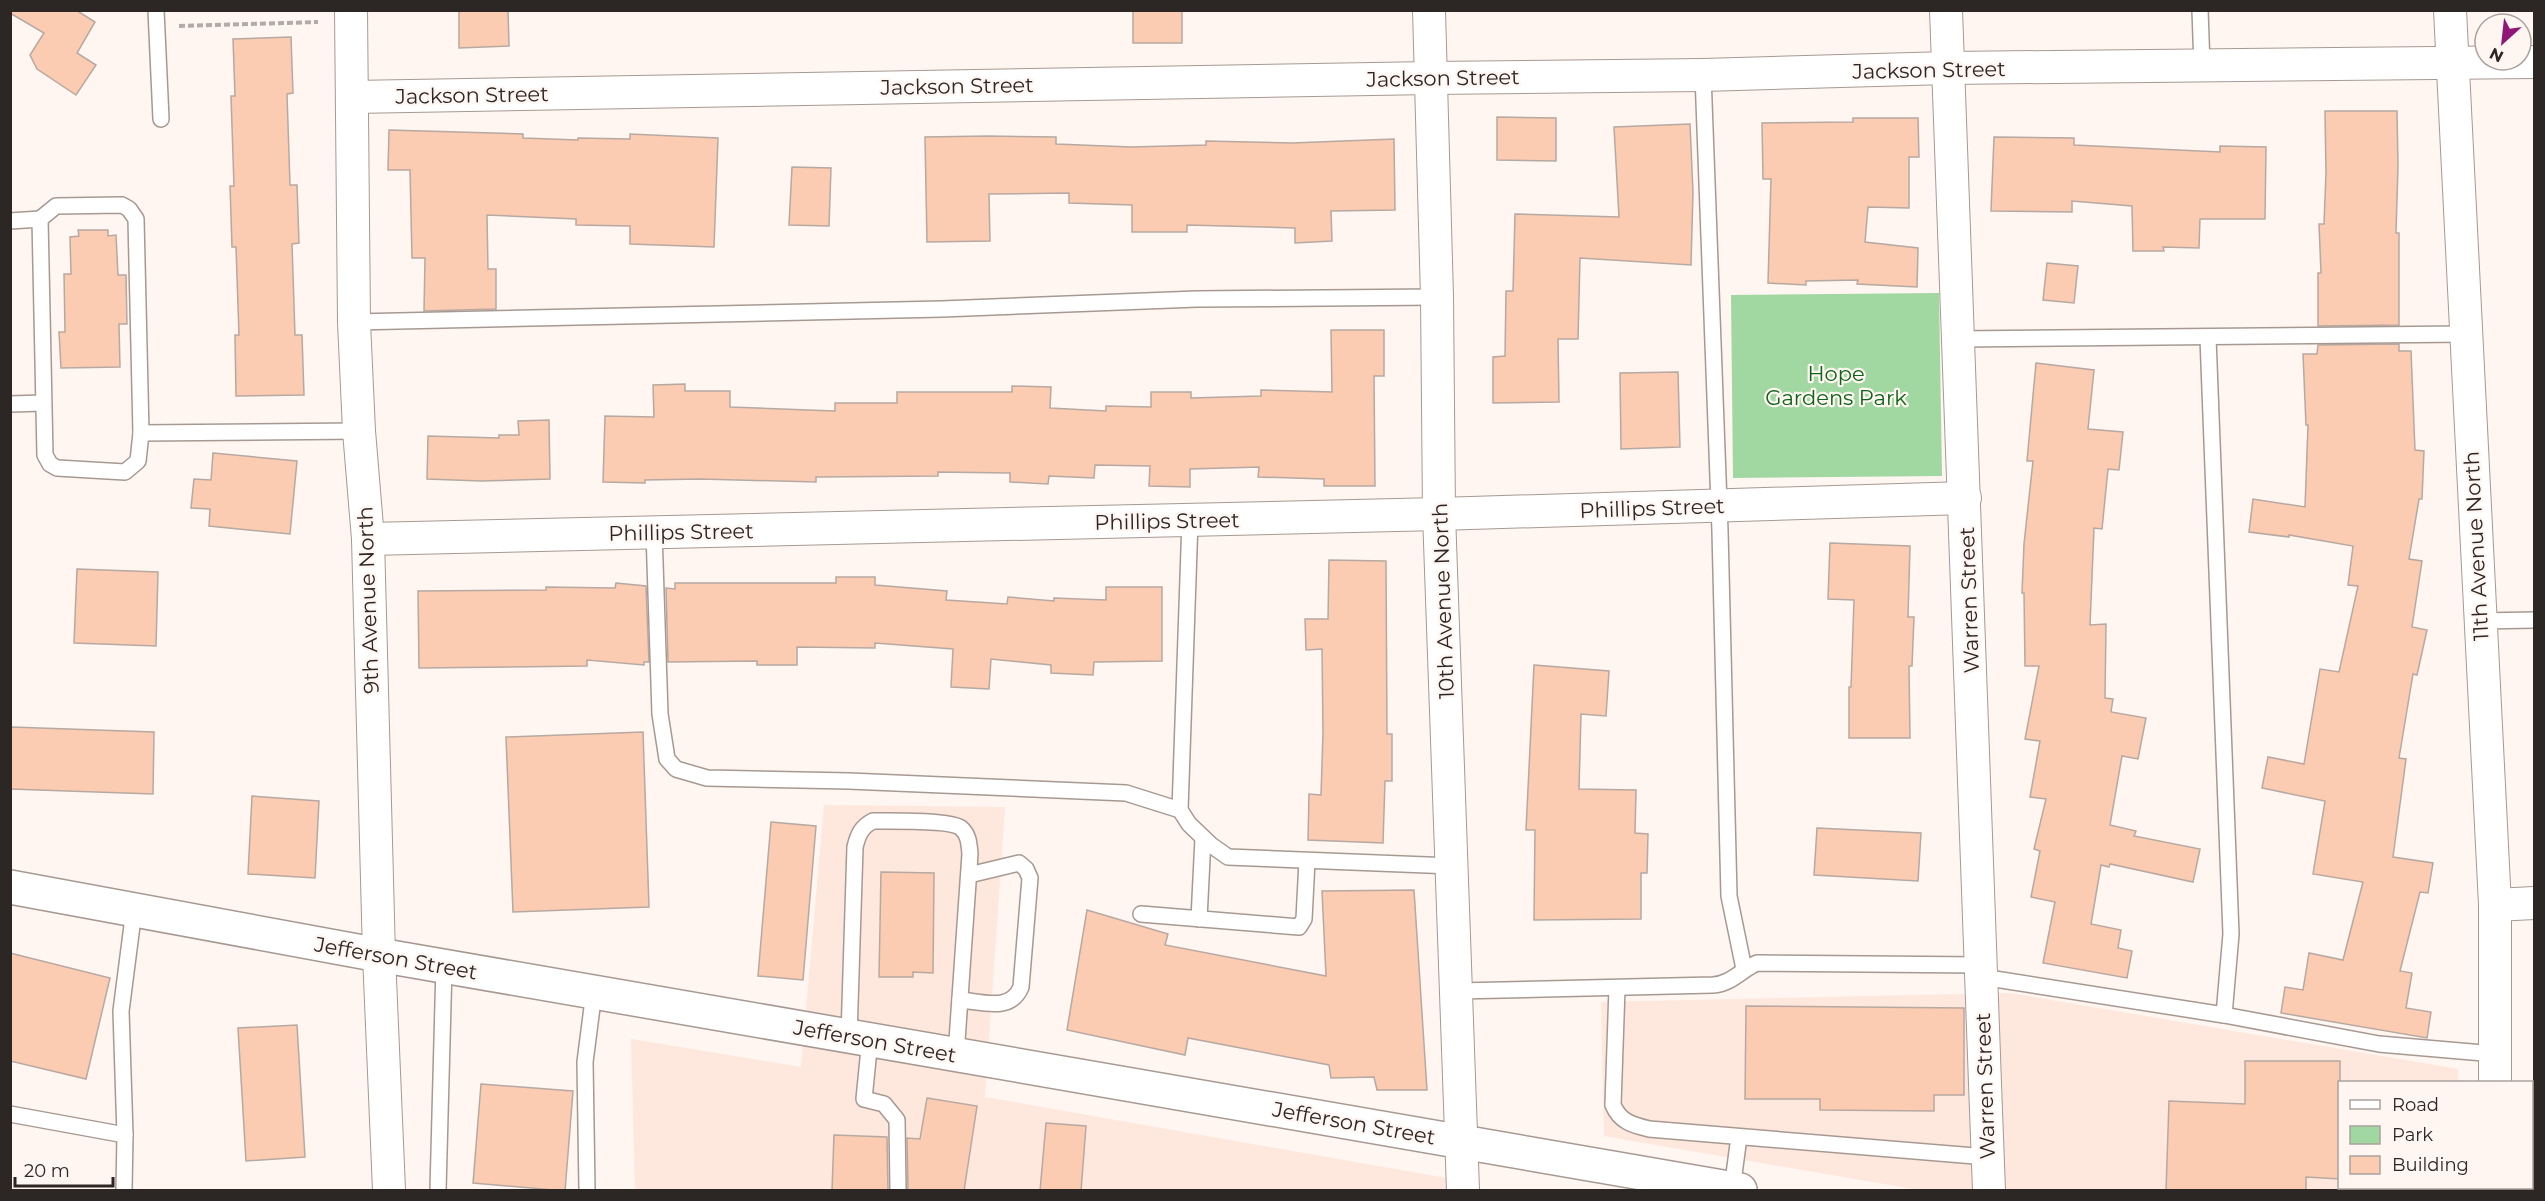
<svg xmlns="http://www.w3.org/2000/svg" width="2545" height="1201" viewBox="0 0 2545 1201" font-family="Montserrat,sans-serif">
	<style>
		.built { fill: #fee7dc }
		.green { fill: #a1d7a0 }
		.building { fill: #fbcbb2; stroke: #b7a9a1; stroke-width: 1.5 }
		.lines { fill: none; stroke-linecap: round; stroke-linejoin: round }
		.lane-casing { stroke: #a79992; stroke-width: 18 }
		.street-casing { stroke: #a79992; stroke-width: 34 }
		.secondary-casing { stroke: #a79992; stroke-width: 36 }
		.path { stroke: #b3aba8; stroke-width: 4; stroke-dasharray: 6 3; stroke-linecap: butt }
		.lane { stroke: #fff; stroke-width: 15 }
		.street { stroke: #fff; stroke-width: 32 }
		.secondary { stroke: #fff; stroke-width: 33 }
		.labels { text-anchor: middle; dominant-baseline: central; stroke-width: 4.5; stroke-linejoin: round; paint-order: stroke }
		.street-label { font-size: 21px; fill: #2c2624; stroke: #fff5f1 }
		.park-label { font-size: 21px; fill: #0a6518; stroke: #fff5f1 }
	</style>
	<rect width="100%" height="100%" fill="#fff5f1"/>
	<!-- built -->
	<g class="built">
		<path d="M 824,805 L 1005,807 L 985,1097 L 1446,1178 L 1446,1190 L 635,1190 L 631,1039 L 801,1067 Z"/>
		<path d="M 2010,993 L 2458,1069 L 2458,1082 L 2340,1082 L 2340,1188 L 2455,1188 L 2455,1190 L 1919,1190 L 1604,1136 L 1601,1002 Z"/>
	</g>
	<!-- green -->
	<path class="green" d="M 1939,293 L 1942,476 L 1733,478 L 1731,295 Z"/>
	<!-- building -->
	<g class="building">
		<path d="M 10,10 L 76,10 L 95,22 L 77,53 L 96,65 L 76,95 L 37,69 L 30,55 L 44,33 L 10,13 Z"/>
		<path d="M 459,10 L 508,10 L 509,46 L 459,48 Z"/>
		<rect x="1133" y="10" width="49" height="33"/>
		<path d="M 291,37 L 293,93 L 287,94 L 290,185 L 297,185 L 299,243 L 292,244 L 295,335 L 302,335 L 304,395 L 236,396 L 235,335 L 239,335 L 236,247 L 232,247 L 230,186 L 234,186 L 231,96 L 235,96 L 233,39 Z"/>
		<path d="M 2325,111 L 2397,111 L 2398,166 L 2396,233 L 2399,233 L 2399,325 L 2318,326 L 2318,273 L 2321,273 L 2319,224 L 2324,224 L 2326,173 Z"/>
		<path d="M 1497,117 L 1556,118 L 1556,161 L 1497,160 Z"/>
		<path d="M 1853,118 L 1918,118 L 1919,157 L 1909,157 L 1909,208 L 1868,207 L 1865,242 L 1918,248 L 1917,287 L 1857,284 L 1858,280 L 1806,281 L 1806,285 L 1768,283 L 1771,179 L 1763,179 L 1762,123 L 1853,122 Z"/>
		<path d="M 1690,124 L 1693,192 L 1691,265 L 1580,258 L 1578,339 L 1558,339 L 1559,402 L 1493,403 L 1493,357 L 1505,356 L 1506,291 L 1513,291 L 1515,214 L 1619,217 L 1614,127 Z"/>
		<path d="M 389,130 L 523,134 L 523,138 L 578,140 L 578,138 L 630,139 L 630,134 L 718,138 L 714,247 L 630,244 L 630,226 L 576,225 L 576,219 L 487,215 L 488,269 L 496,269 L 496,309 L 424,311 L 425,258 L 412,258 L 410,170 L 388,170 Z"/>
		<path d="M 988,136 L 1056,137 L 1056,144 L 1131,147 L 1206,145 L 1206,141 L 1292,143 L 1394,139 L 1395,210 L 1331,211 L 1332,241 L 1295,243 L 1295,228 L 1187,225 L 1187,232 L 1132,232 L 1132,205 L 1069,203 L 1069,193 L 989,194 L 990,241 L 927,242 L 925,137 Z"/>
		<path d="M 1994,137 L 2074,138 L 2074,145 L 2220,152 L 2220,146 L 2266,147 L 2265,219 L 2200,219 L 2199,248 L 2163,247 L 2164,251 L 2133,251 L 2132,206 L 2072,201 L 2072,212 L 1991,211 Z"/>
		<path d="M 792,167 L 831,168 L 829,226 L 789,225 Z"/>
		<path d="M 78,230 L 108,230 L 108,236 L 116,235 L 118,275 L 126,275 L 127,324 L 119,324 L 120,367 L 61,368 L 59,332 L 65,332 L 64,274 L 71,274 L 70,237 L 79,236 Z"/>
		<path d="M 2047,263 L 2078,266 L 2074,303 L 2043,300 Z"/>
		<path d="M 1331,330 L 1384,330 L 1384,376 L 1374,376 L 1375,486 L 1324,486 L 1324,479 L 1258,477 L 1259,467 L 1190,469 L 1190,487 L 1149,486 L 1150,466 L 1095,465 L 1094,478 L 1049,476 L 1048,484 L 1010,482 L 1010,473 L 938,472 L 938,476 L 816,477 L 816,482 L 700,479 L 645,480 L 645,483 L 603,482 L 605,416 L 654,417 L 653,385 L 685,384 L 685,391 L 730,391 L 730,407 L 835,411 L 835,403 L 897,403 L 897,392 L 1012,392 L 1012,386 L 1051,387 L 1050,408 L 1106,411 L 1106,406 L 1151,407 L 1151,392 L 1191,392 L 1191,398 L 1261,396 L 1261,390 L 1332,392 Z"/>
		<path d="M 2399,344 L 2399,351 L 2411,351 L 2415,450 L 2424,451 L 2422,499 L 2419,499 L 2409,559 L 2422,561 L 2412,627 L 2427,630 L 2417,675 L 2413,674 L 2399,758 L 2406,759 L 2393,857 L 2433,863 L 2428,893 L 2420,892 L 2400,971 L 2412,973 L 2406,1008 L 2431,1012 L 2427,1038 L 2281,1013 L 2285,987 L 2303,990 L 2309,953 L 2343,960 L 2363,882 L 2313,874 L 2325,801 L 2262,788 L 2268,757 L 2304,764 L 2320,669 L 2339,672 L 2358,586 L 2348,585 L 2353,546 L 2289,535 L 2289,537 L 2249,532 L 2253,499 L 2305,507 L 2308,425 L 2306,425 L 2303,354 L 2317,354 L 2318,345 Z"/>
		<path d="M 2036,363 L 2094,370 L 2088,429 L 2123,432 L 2119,470 L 2108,469 L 2102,529 L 2094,528 L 2090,625 L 2106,624 L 2105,698 L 2113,699 L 2111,712 L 2146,718 L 2138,759 L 2122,756 L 2110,825 L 2136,831 L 2134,836 L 2200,849 L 2193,882 L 2110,864 L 2109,867 L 2101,865 L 2091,924 L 2121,930 L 2118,948 L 2132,951 L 2127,978 L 2043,963 L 2055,902 L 2031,897 L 2040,851 L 2034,849 L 2046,799 L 2030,797 L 2040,741 L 2025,739 L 2039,666 L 2025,666 L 2024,593 L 2022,593 L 2024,544 L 2033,461 L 2027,461 Z"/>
		<path d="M 1678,372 L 1680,447 L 1621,449 L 1620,373 Z"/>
		<path d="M 549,420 L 550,479 L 481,481 L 427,479 L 428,436 L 499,438 L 499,435 L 519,435 L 518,421 Z"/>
		<path d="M 213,453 L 297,461 L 290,534 L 209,526 L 210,509 L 191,508 L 194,479 L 211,480 Z"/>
		<path d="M 1830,543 L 1910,546 L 1908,617 L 1914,617 L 1912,666 L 1909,666 L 1910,738 L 1849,738 L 1849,687 L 1851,687 L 1854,600 L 1828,599 Z"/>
		<path d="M 1329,560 L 1386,561 L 1387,734 L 1392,734 L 1392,781 L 1385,781 L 1383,843 L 1308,840 L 1309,794 L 1321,795 L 1323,733 L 1322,649 L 1306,650 L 1305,619 L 1328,619 Z"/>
		<path d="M 77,569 L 158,572 L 156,646 L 74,643 Z"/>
		<path d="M 836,577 L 875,577 L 875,585 L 947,591 L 946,600 L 1007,604 L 1008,597 L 1054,601 L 1054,598 L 1106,600 L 1106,587 L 1162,587 L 1162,661 L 1094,662 L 1093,675 L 1051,673 L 1051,665 L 991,659 L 989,689 L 951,687 L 953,649 L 875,643 L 875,648 L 797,647 L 797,665 L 757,665 L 757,661 L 668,662 L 666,588 L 675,589 L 675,583 L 836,583 Z"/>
		<path d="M 616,583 L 646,586 L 649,662 L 644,662 L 644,665 L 587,660 L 587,666 L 419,668 L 418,591 L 546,590 L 546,587 L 615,588 Z"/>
		<path d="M 1534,665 L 1609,671 L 1606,716 L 1581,714 L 1579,789 L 1636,790 L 1635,833 L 1648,834 L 1647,873 L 1641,873 L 1641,919 L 1534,920 L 1535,830 L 1526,830 Z"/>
		<path d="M 11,727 L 154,732 L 153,794 L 10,789 Z"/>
		<path d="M 643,732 L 649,907 L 513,912 L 506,737 Z"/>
		<path d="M 252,796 L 319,801 L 315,878 L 248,874 Z"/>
		<path d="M 771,822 L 816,826 L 803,980 L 758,976 Z"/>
		<path d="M 1817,828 L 1921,833 L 1918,881 L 1814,875 Z"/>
		<path d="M 881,872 L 934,873 L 933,973 L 913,972 L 913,977 L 879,977 Z"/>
		<path d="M 1414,890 L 1427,1090 L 1377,1090 L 1374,1077 L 1331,1078 L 1329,1065 L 1188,1038 L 1185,1055 L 1067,1030 L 1087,910 L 1168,934 L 1165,945 L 1326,976 L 1322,891 Z"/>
		<path d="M 10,953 L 110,978 L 86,1079 L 10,1061 Z"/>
		<path d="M 1746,1006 L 1964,1008 L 1964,1095 L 1934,1095 L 1934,1111 L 1820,1110 L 1820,1099 L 1745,1099 Z"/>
		<path d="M 297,1025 L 305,1157 L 246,1161 L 238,1028 Z"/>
		<path d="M 2245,1061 L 2340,1061 L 2340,1179 L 2306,1177 L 2306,1191 L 2166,1191 L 2169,1101 L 2245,1104 Z"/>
		<path d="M 481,1084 L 573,1091 L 565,1191 L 473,1183 Z"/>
		<path d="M 927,1098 L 977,1106 L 964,1191 L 908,1191 L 907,1138 L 920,1139 Z"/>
		<path d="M 1046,1123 L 1086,1126 L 1081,1191 L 1040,1191 Z"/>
		<path d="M 834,1135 L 887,1137 L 888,1191 L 832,1191 Z"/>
	</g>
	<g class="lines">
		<!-- lane casing -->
		<g class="lane-casing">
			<g id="lane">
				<path d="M 156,10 L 161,119"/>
				<path d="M 2200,10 L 2202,66"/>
				<path d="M 1703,75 L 1720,531 L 1729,896 L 1744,969"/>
				<path d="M 40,219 L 56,206 L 122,205 L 129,209 L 136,219 L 141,433"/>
				<path d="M 10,221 L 40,219 L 45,455 L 50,464 L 57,468 L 125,472 L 138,461 L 141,433 L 359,431"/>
				<path d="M 354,322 L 942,309 L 1197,299 L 1437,297"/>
				<path d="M 2208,338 L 2231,934 L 2224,1015"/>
				<path d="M 1957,339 L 2466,334"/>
				<path d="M 10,404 L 43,403"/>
				<path d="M 654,532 L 660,714 L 667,759 L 676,769 L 707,778 L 849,781 L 1126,793 L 1180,810 L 1189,824 L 1211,845 L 1228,857 L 1452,866"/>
				<path d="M 2480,621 L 2534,620"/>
				<path d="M 1180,810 L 1190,520"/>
				<path d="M 1141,914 L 1299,927 L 1304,919 L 1307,861"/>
				<path d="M 1199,919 L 1203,838"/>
				<path d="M 1982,977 L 2224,1015 L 2379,1044 L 2495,1054"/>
				<path d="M 1617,988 L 1613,1105 C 1620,1122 1633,1125 1649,1129 L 1987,1157"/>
				<path d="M 1457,991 L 1713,985 C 1731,984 1741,970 1757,963 L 1981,965"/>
				<path d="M 960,1000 C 983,1002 1011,1012 1021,987 L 1030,878 L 1026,869 L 1019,863 L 969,875"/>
				<path d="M 849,1036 L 855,847 C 858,835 861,827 873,821 C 889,821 952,820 961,828 C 969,835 969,844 970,854 L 956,1055"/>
				<path d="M 870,1039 L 864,1099 L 884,1104 L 897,1120 L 898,1190"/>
				<path d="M 10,1114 L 125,1135 L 124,1190"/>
				<path d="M 125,1135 L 121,1011 L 134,910"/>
				<path d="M 1732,1189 L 1739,1137"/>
				<path d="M 438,1190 L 444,966"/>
				<path d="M 587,1190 L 585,1062 L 594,992"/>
			</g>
		</g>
		<!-- street casing -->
		<g class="street-casing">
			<g id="street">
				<path d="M 351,10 L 354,322 L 359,431 L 368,539 L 379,955 L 389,1190"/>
				<path d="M 1429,10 L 1437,297 L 1439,514 L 1463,1190"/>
				<path d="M 1946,10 C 1961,404 1974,797 1989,1190"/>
				<path d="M 2450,10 L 2495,905 L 2495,1082"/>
				<path d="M 352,97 L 1431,78 L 1703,75 L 1948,68 L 2534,62"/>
				<path d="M 368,539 L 1439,514 L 1965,498"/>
				<path d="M 2495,905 L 2534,903"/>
				<path d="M 2495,1188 L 2495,1190"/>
			</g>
		</g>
		<!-- secondary casing -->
		<g class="secondary-casing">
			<path id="secondary" d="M 10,887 L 379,955 L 1740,1190"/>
		</g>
		<!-- path -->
		<path class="path" d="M 179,26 L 318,22"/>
		<!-- lane -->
		<use href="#lane" class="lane"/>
		<!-- street -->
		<use href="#street" class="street"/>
		<!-- secondary -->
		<use href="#secondary" class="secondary"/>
	</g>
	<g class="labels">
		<!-- street labels -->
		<g class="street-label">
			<text transform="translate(1929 70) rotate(-1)">Jackson Street</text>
			<text transform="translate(1443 78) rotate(-1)">Jackson Street</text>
			<text transform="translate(957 86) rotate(-1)">Jackson Street</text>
			<text transform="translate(472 95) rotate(-1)">Jackson Street</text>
			<text transform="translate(1652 508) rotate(-2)">Phillips Street</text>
			<text transform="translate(1167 521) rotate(-1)">Phillips Street</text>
			<text transform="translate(681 532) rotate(-1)">Phillips Street</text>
			<text transform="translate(2476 546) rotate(-93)">11th Avenue North</text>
			<text transform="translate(368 600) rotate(-92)">9th Avenue North</text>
			<text transform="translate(1969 600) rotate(-92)">Warren Street</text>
			<text transform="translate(1443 601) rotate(-92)">10th Avenue North</text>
			<text transform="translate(396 958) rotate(10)">Jefferson Street</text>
			<text transform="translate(875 1041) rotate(10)">Jefferson Street</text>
			<text transform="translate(1985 1086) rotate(-92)">Warren Street</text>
			<text transform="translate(1354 1123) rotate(10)">Jefferson Street</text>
		</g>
		<!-- park labels -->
		<g class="park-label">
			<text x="1836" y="373">Hope<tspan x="1836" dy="24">Gardens Park</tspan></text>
		</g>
	</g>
	<!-- border -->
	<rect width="2545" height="1201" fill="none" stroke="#2c2624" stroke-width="24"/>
	<!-- legend -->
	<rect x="2338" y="1081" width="195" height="108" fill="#fff5f1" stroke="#aba29f" stroke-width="1.5"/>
	<rect x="2350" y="1100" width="30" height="9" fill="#ffffff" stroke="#aba29f" stroke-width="1.5"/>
	<text x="2392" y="1111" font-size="18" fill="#2c2624">Road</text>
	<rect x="2350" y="1126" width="30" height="18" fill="#a1d7a0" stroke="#aba29f" stroke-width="1.5"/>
	<text x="2392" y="1141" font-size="18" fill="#2c2624">Park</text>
	<rect x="2350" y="1156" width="30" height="18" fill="#fbcbb2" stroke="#aba29f" stroke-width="1.5"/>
	<text x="2392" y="1171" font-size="18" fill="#2c2624">Building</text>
	<!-- north arrow -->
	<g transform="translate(2503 42) rotate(207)"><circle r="28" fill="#fff5f1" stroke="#aba29f" stroke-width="1.5"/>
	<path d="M0-4.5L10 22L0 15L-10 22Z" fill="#8f1877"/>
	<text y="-9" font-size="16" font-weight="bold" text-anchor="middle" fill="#2c2624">N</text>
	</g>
	<!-- scale -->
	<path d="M15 1177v9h98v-9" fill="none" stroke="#2c2624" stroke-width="3"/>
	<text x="24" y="1177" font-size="18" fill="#2c2624" stroke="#fff5f1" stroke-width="4.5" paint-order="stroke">20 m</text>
</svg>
